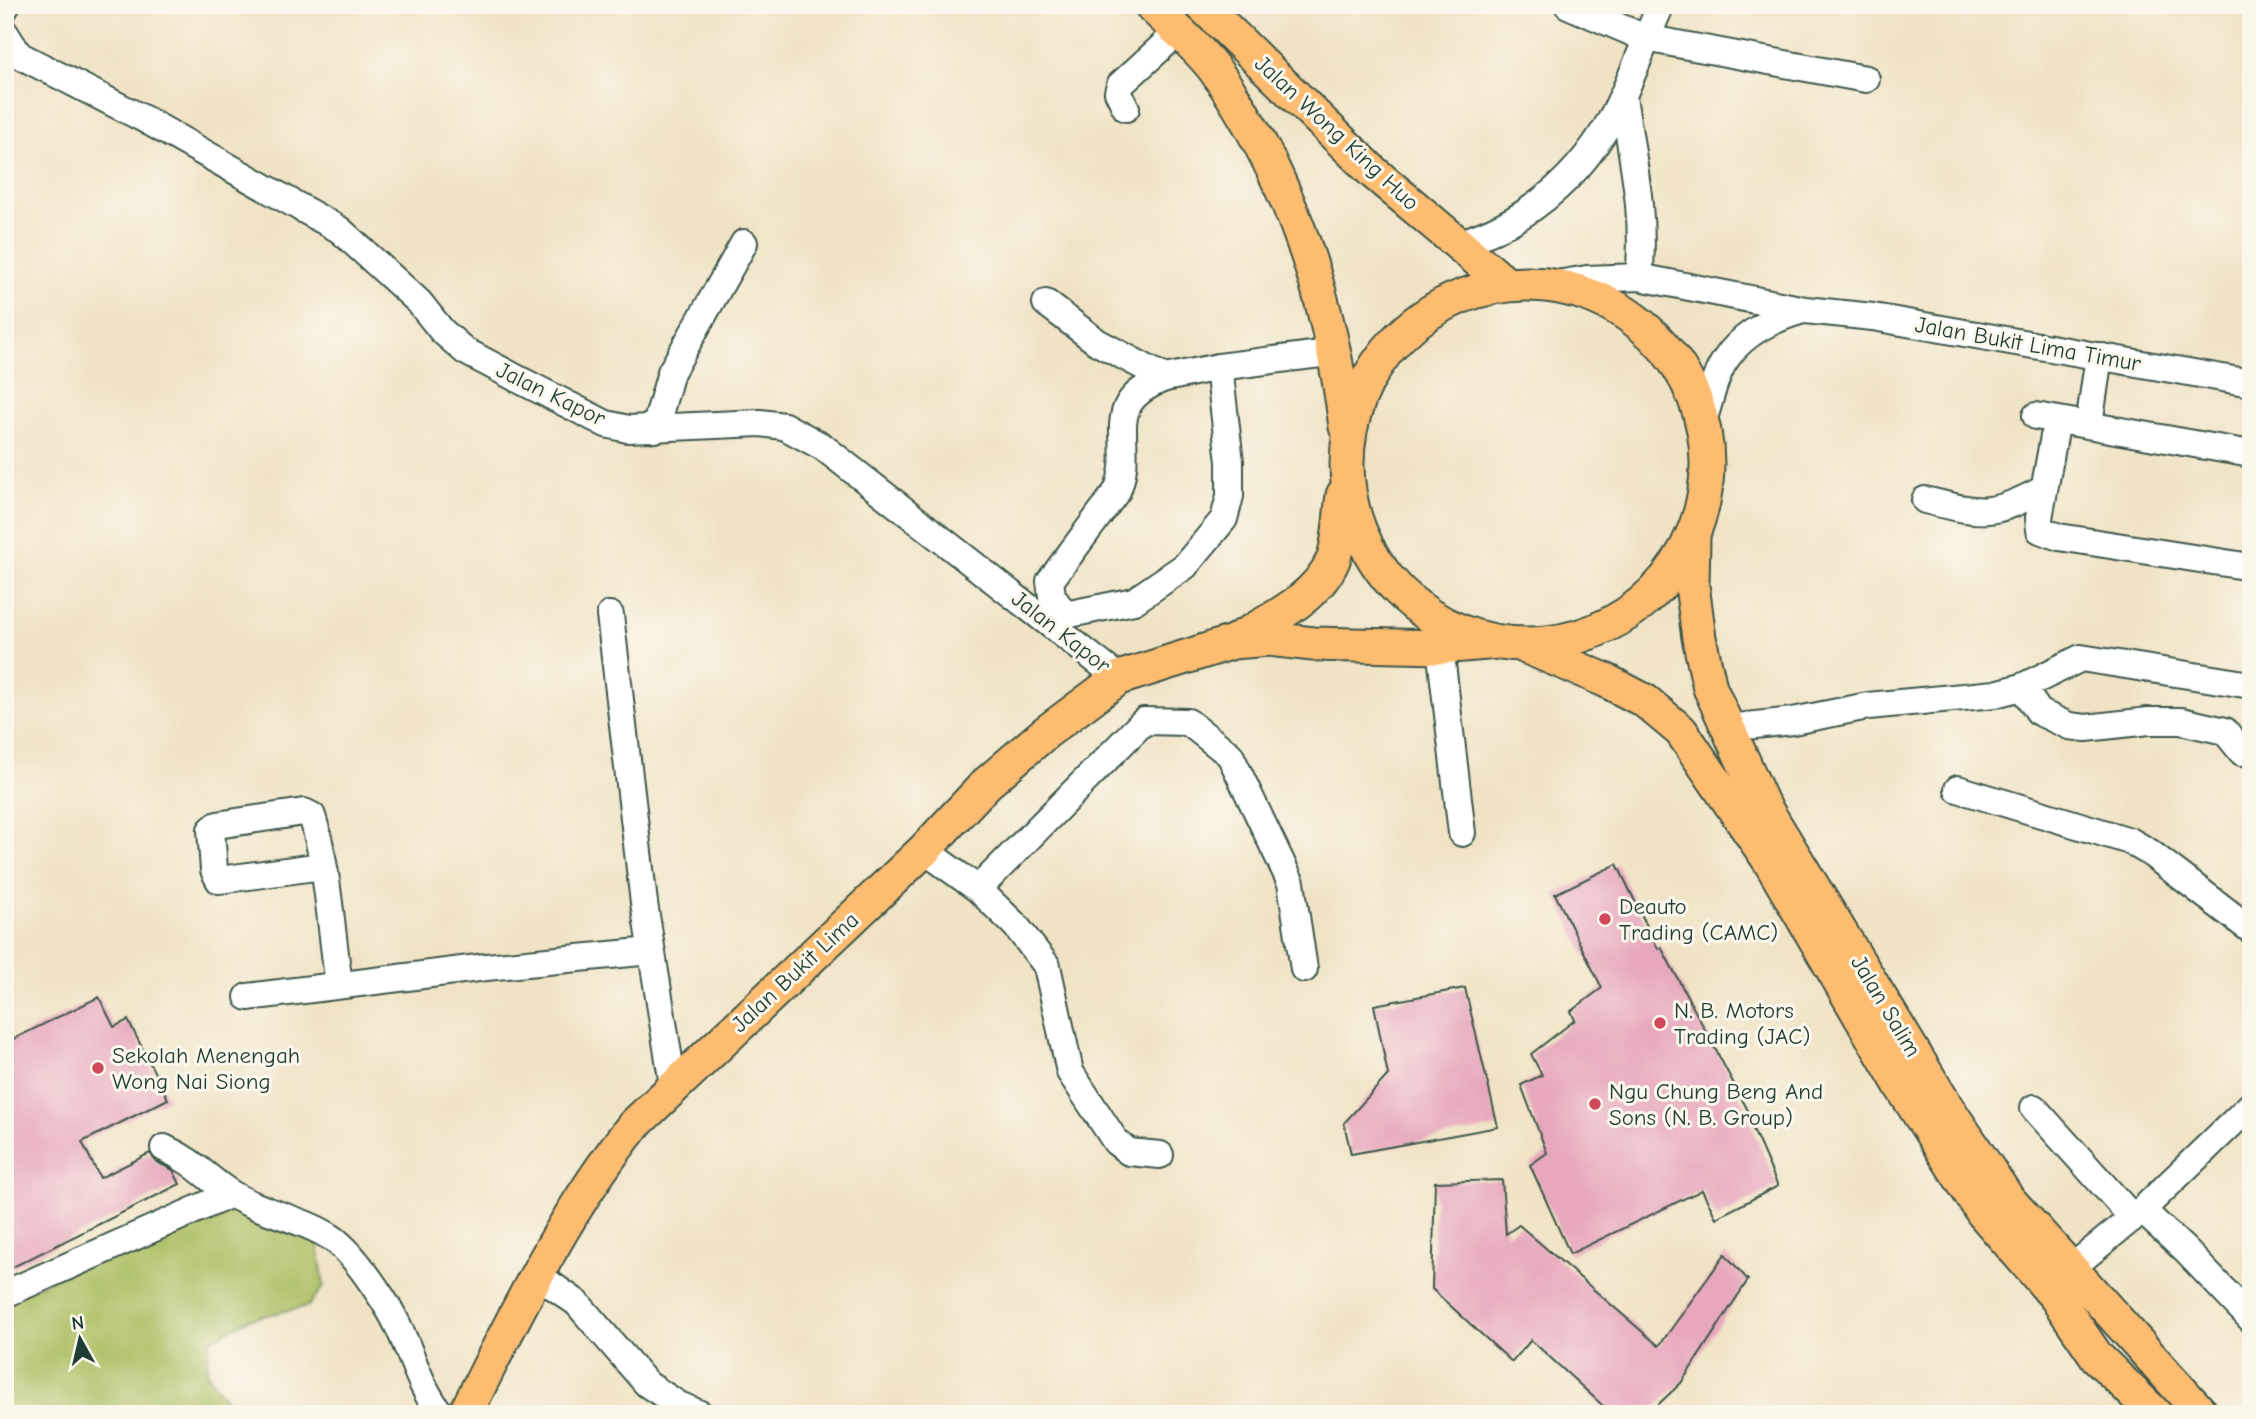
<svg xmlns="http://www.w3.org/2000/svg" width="2256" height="1419" viewBox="0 0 2256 1419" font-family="'Comic Neue',sans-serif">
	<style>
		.green { fill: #aabd60; stroke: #647d4a; stroke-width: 2 }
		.building { fill: #e7a7bc }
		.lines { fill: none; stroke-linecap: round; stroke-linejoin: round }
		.minor-casing { stroke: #3e564a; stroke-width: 30 }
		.major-casing { stroke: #3e564a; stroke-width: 37 }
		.minor { stroke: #fff; stroke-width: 26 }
		.major { stroke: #febc70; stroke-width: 33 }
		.poi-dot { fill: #d1495b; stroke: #fbf7ec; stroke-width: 2.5 }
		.labels { text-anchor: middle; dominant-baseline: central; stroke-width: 6; stroke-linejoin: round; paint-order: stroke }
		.street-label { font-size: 23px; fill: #1f3d34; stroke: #fbf7ec }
		.poi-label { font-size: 23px; fill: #1f3d34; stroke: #fbf7ec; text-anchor: start }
	</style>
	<rect width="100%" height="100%" fill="#fbf7ec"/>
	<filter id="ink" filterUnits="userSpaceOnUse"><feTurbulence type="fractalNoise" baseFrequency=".0143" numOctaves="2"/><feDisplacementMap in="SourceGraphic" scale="14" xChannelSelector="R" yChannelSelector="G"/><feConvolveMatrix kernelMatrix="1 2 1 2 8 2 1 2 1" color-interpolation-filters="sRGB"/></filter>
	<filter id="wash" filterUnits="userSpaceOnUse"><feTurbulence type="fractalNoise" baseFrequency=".00686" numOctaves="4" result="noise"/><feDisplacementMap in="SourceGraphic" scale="28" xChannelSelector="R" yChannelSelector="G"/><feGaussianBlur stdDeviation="1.57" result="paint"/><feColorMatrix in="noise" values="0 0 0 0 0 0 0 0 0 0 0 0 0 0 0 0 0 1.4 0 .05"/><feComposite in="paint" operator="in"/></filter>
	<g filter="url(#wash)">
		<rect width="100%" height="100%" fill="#f0e3c5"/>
		<!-- green -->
		<path class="green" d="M 228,1203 L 318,1244 L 324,1286 L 308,1306 L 249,1319 L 210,1340 L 207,1373 L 235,1414 L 5,1414 L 5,1300 Z"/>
		<g id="blocks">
			<!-- building -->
			<g class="building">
				<path d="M 1617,864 L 1658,949 L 1661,947 L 1752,1118 L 1749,1120 L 1778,1186 L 1716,1218 L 1702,1190 L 1570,1254 L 1530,1165 L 1547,1153 L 1521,1085 L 1542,1075 L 1531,1054 L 1575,1020 L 1571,1011 L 1602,988 L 1555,894 Z"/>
				<path d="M 1465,988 L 1498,1127 L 1351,1154 L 1344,1123 L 1388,1075 L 1374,1005 Z"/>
				<path d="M 99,997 L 114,1027 L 128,1020 L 168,1099 L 82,1142 L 100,1178 L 150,1153 L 156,1162 L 173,1170 L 180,1184 L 5,1271 L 5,1043 Z"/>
				<path d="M 1502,1180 L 1506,1234 L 1519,1225 L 1659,1346 L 1725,1254 L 1748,1280 L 1681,1383 L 1648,1414 L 1612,1414 L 1531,1340 L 1512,1362 L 1432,1289 L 1435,1182 Z"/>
			</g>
		</g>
	</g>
	<g filter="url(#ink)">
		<use href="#blocks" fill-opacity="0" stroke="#3e564a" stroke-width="2"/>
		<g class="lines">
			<!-- minor casing -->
			<g class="minor-casing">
				<g id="minor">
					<path d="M 1568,5 L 1645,38 L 1866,79"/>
					<path d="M 5,8 L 6,5"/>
					<path d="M 5,33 L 19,55 L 146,120 L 340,230 L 419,302 L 442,331 L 465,351 L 518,379 L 606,424 L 628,429 L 760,423 L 784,426 L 823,447 L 1119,678"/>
					<path d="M 1623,97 C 1632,157 1646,216 1639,277"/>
					<path d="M 1126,108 L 1118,92 L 1120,85 L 1178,32"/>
					<path d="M 1460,243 C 1534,221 1592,166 1623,95 C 1637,65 1647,35 1661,5"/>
					<path d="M 1551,285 L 1587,279 L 1639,277 L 1805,310 L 1873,317 L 2251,383"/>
					<path d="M 1046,303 L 1097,342 L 1165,378 L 1219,367 L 1336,352"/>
					<path d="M 2036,416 L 2251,454"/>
					<path d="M 2057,420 L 2039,518 L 2040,530 L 2059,537 L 2251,567"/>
					<path d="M 1703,421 C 1710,402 1714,375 1726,359 C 1743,333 1775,318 1803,310"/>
					<path d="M 2089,425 L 2099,356"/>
					<path d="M 655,429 L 671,372 L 744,243"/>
					<path d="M 1925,500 C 1983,514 1990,517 2044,489"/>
					<path d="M 610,615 L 644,903 L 673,1085"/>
					<path d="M 1065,615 L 1052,596 L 1050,581 L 1117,491 C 1138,441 1096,405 1165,378"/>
					<path d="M 1055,627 L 1065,615 L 1134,601 L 1185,566 L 1224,519 L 1230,496 L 1230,462 L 1219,367"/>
					<path d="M 1440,647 L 1462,833"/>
					<path d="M 2022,687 L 2039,712 L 2069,726 L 2086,728 L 2149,721 L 2181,721 L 2225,731 L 2242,752"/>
					<path d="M 1727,728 L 1793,721 L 1868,706 L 1995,694 L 2022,687 L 2081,658 L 2251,685"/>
					<path d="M 1958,789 L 2130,841 L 2149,852 L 2251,930"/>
					<path d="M 924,850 L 978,889 L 1016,926 L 1047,966 L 1070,1072 L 1116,1142 L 1129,1152 L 1160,1155"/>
					<path d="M 322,866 L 219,880 L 214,870 L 211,830 L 217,825 L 304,812 L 312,816 C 328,865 331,932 339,984"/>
					<path d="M 978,889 L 1144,721 L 1188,722 L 1230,755 L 1291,883 L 1304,969"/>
					<path d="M 248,997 L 486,967 L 651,951"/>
					<path d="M 2034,1108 L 2133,1218"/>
					<path d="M 164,1148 C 195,1162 204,1176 230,1193 C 261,1213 302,1218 332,1238 C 353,1252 376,1288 389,1309 C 410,1343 416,1383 441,1414"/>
					<path d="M 2142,1210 L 2186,1251 L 2251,1319"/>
					<path d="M 2070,1269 L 2142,1210 L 2251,1105"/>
					<path d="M 536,1274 L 577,1303 L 647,1384 L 679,1405 L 700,1414"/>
					<path d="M 5,1294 L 231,1194"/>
				</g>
			</g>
			<!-- major casing -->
			<g class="major-casing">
				<g id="major">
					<path d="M 1151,5 C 1172,26 1198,47 1215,70 C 1290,177 1330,299 1346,427"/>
					<path d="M 1202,5 L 1373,172 L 1506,284"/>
					<circle cx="1527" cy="464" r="180"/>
					<path d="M 1693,538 L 1692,585 L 1699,638 L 1710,688 L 1762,803 L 1946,1106 L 2008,1199 L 2202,1414"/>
					<path d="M 1238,639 C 1272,619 1317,598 1333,560 C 1340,541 1340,515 1343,495"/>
					<path d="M 1522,645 L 1605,680 L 1645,701 L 1681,731 L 1769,860 L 1901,1086 L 1983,1213 L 2056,1297 L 2097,1357 L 2155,1414"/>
					<path d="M 465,1414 C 516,1314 563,1214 633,1126 L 924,850 L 986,784 L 1045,733 L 1119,678 L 1233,642 L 1269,639 L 1313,644 L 1440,647 L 1498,642"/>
				</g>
			</g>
			<!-- minor -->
			<use href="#minor" class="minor"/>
			<!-- major -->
			<use href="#major" class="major"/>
		</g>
	</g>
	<!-- markers -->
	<g class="poi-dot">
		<circle cx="1605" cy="919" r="7"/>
		<circle cx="1660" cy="1023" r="7"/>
		<circle cx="98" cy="1068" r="7"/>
		<circle cx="1595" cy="1104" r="7"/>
	</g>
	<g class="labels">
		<!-- street labels -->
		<g class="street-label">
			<text transform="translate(1337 133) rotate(43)">Jalan Wong King Huo</text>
			<text transform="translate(2028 344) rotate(10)">Jalan Bukit Lima Timur</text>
			<text transform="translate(551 394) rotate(26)">Jalan Kapor</text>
			<text transform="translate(1061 632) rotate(38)">Jalan Kapor</text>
			<text transform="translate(795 972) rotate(-43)">Jalan Bukit Lima</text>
			<text transform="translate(1886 1006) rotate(59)">Jalan Salim</text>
		</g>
		<!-- poi labels -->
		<g class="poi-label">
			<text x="1619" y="906">Deauto<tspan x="1619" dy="26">Trading (CAMC)</tspan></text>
			<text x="1674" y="1010">N. B. Motors<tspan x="1674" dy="26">Trading (JAC)</tspan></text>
			<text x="112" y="1055">Sekolah Menengah<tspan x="112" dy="26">Wong Nai Siong</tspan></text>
			<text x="1609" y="1091">Ngu Chung Beng And<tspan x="1609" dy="26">Sons (N. B. Group)</tspan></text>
		</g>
	</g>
	<!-- margin -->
	<rect width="2256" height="1419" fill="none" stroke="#fbf7ec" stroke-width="28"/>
	<!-- north arrow -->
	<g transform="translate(80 1339) rotate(352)" stroke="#fbf7ec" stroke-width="5" paint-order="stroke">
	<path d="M0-5L12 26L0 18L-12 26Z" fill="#1f3d34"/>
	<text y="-10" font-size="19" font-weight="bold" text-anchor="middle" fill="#1f3d34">N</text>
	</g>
</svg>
